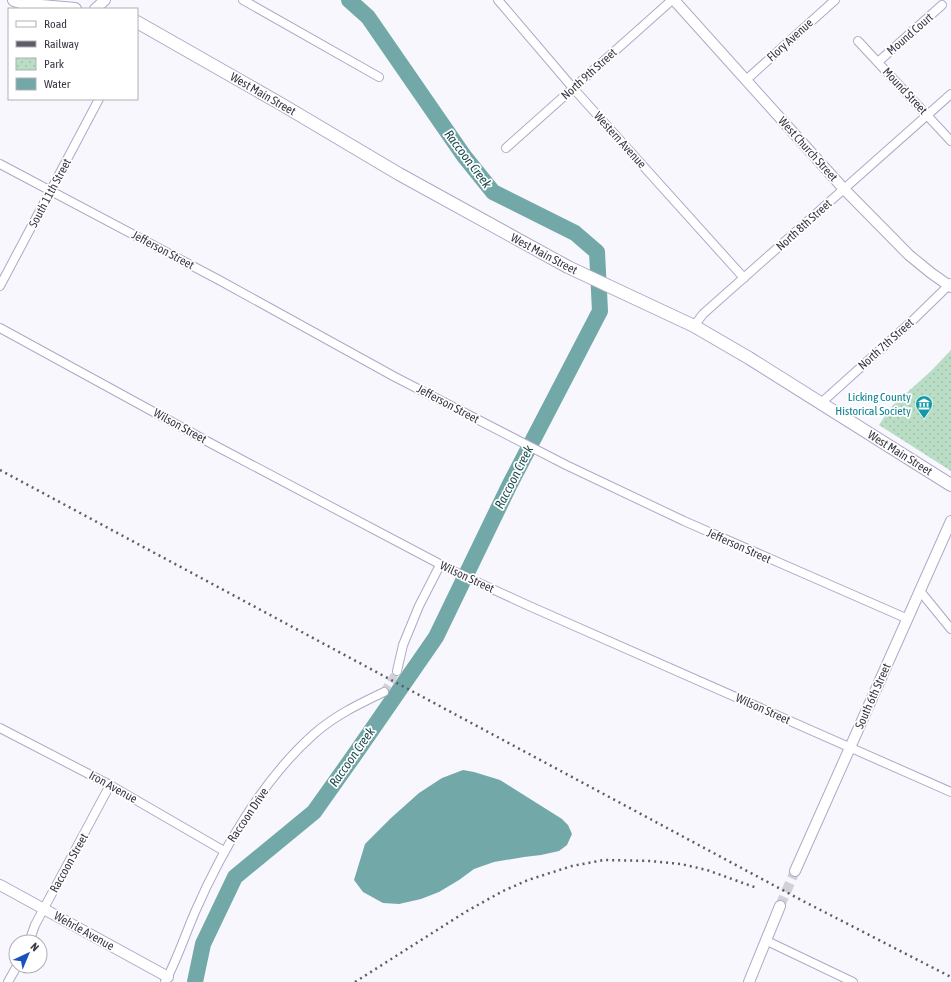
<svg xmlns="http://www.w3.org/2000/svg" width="951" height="982" viewBox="0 0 951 982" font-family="'Asap Condensed',sans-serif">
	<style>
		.park { fill: url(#park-dots) }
		.water { fill: #73a8a8 }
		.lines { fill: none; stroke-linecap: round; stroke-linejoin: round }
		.river { stroke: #73a8a8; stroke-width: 16 }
		.minor-tunnel { stroke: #d2d1d9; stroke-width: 8; stroke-dasharray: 8 4; stroke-linecap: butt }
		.tertiary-tunnel { stroke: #d2d1d9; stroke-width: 10; stroke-dasharray: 10 5; stroke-linecap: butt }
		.minor-casing { stroke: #afa8c7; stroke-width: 10 }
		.tertiary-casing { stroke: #afa8c7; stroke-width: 12 }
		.secondary-casing { stroke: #afa8c7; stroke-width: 14 }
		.minor { stroke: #fff; stroke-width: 8 }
		.tertiary { stroke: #fff; stroke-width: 10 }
		.secondary { stroke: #fff; stroke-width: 12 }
		.rail { stroke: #5e5c67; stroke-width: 2.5; stroke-dasharray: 2 4; stroke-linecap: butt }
		.labels { text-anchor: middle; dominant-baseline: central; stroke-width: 3.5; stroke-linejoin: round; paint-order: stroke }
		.street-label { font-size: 12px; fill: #3b3845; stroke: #fff }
		.culture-label { font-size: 12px; fill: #0d838f; stroke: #fff; text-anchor: end }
		.water-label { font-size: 13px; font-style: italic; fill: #1b4c4d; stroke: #fff }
	</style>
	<defs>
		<pattern id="park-dots" width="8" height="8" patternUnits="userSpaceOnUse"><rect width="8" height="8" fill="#b9dec5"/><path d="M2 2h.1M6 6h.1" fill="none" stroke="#a0bfab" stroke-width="1.8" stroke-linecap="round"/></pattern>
	</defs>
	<rect width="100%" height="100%" fill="#f8f7fe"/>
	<!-- park -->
	<path class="park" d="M 951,350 L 951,471 L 879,425 L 891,407 L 931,371 Z"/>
	<!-- water -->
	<path class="water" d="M 463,770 L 474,772 L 500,780 L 562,819 L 568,825 L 572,834 L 567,845 L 559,851 L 541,855 L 524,857 L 494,862 L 474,869 L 459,880 L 439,892 L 421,899 L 399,904 L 383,903 L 363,892 L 354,880 L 365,844 L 391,818 L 419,793 L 442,778 Z"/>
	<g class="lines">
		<!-- river -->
		<path class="river" d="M 195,982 L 203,944 L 235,877 L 314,812 L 353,757 L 436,637 L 510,484 L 600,311 L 597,252 L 575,233 L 493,192 L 464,156 L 368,17 L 349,0"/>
		<!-- minor-tunnel -->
		<path class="minor-tunnel" d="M 384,692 L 397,671"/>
		<!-- tertiary-tunnel -->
		<path class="tertiary-tunnel" d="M 780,906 L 795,871"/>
		<!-- minor casing -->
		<g class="minor-casing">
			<g id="minor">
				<path d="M 243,0 L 379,77"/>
				<path d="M 498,0 L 573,88 L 744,278"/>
				<path d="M 858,41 L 951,141"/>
				<path d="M 878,62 L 942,5"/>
				<path d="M 746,80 L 835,0"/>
				<path d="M 506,148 L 672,0"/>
				<path d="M 0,164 L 219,280 L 395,377 L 566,465 L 684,521 L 908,619"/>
				<path d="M 0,286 L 99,99"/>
				<path d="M 694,326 L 703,314 L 951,94"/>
				<path d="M 0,328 L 214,445 L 451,570 L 527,605 L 951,792"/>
				<path d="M 821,403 L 911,322 L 951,283"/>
				<path d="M 920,591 L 951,629"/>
				<path d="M 397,671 L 403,645 L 419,606 L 440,565"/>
				<path d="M 0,728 L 110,785 L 224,851"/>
				<path d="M 767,941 L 853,982"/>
				<path d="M 29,942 L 35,925 L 110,785"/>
				<path d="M 8,982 L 17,966"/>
				<path d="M 165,982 C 177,960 185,935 195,912 C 222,850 263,779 314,734 C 334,716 359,704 384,692"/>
			</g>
		</g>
		<!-- tertiary casing -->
		<g class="tertiary-casing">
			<g id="tertiary">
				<path d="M 674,0 L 843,188 L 909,255 L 931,273 L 951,287"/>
				<path d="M 95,9 L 105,0"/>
				<path d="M 795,871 L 951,521"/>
				<path d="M 0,885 L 168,977"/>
				<path d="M 749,982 L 780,906"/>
			</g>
		</g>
		<!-- secondary casing -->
		<g class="secondary-casing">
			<g id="secondary">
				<path d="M 14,0 L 30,5 L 75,9"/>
				<path d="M 137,22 L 281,104 L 399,174 L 568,267 L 694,326 L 749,358 L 951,485"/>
			</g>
		</g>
		<!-- minor -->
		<use href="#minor" class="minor"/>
		<!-- tertiary -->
		<use href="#tertiary" class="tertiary"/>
		<!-- secondary -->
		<use href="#secondary" class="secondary"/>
		<!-- rail -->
		<g class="rail">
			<path d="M 0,470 L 803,901 L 951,977"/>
			<path d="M 355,982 L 467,911 L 503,891 L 528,880 L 572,866 L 604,860 L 650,861 L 681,864 L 707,870 L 757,888"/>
		</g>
	</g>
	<!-- icons -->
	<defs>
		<g id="museum-pin" transform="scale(0.9)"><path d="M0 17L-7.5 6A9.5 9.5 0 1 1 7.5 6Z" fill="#0f9aa8" stroke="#fff"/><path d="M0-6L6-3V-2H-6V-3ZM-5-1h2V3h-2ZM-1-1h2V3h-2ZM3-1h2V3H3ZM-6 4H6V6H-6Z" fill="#fff"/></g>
	</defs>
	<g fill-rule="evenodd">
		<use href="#museum-pin" x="924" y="404"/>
	</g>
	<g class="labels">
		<!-- street labels -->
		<g class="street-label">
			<text transform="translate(910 34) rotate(-41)">Mound Court</text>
			<text transform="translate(790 40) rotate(-42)">Flory Avenue</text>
			<text transform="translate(589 74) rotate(-42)">North 9th Street</text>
			<text transform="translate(905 91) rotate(47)">Mound Street</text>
			<text transform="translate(263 94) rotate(30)">West Main Street</text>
			<text transform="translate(620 140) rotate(48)">Western Avenue</text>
			<text transform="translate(808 149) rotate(48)">West Church Street</text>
			<text transform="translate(50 193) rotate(-62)">South 11th Street</text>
			<text transform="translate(804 225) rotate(-42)">North 8th Street</text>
			<text transform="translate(163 250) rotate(28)">Jefferson Street</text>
			<text transform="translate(544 254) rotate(28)">West Main Street</text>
			<text transform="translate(886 344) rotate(-42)">North 7th Street</text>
			<text transform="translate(448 404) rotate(28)">Jefferson Street</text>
			<text transform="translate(180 426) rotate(29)">Wilson Street</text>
			<text transform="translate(900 453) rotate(32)">West Main Street</text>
			<text transform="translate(739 546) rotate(24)">Jefferson Street</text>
			<text transform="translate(467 577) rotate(25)">Wilson Street</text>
			<text transform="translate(873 696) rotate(-66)">South 6th Street</text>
			<text transform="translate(763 709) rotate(24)">Wilson Street</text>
			<text transform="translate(113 787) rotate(29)">Iron Avenue</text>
			<text transform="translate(248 815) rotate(-56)">Raccoon Drive</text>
			<text transform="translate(69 863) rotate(-61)">Raccoon Street</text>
			<text transform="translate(84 931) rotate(29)">Wehrle Avenue</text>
		</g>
		<!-- culture labels -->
		<g class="culture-label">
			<text x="911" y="397">Licking County<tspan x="911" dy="14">Historical Society</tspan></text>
		</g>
		<!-- water labels -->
		<g class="water-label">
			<text transform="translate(468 159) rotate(53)">Raccoon Creek</text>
			<text transform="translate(514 477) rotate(-63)">Raccoon Creek</text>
			<text transform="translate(352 757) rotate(-55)">Raccoon Creek</text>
		</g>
	</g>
	<!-- legend -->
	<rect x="8" y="8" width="130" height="92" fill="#ffffff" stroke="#b1afb5"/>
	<rect x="16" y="21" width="20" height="6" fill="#ffffff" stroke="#b1afb5"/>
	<text x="44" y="28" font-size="12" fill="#3b3845">Road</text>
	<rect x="16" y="41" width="20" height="6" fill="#5e5c67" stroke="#b1afb5"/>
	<text x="44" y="48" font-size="12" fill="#3b3845">Railway</text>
	<rect x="16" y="58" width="20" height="12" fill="url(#park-dots)" stroke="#b1afb5"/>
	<text x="44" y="68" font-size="12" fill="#3b3845">Park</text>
	<rect x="16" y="78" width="20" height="12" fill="#73a8a8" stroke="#b1afb5"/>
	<text x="44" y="88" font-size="12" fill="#3b3845">Water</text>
	<!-- north arrow -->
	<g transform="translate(28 954) rotate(44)"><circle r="19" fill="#ffffff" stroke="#b1afb5"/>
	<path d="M0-3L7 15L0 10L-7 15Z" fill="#1951bd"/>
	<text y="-6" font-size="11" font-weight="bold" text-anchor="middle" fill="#3b3845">N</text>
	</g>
</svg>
